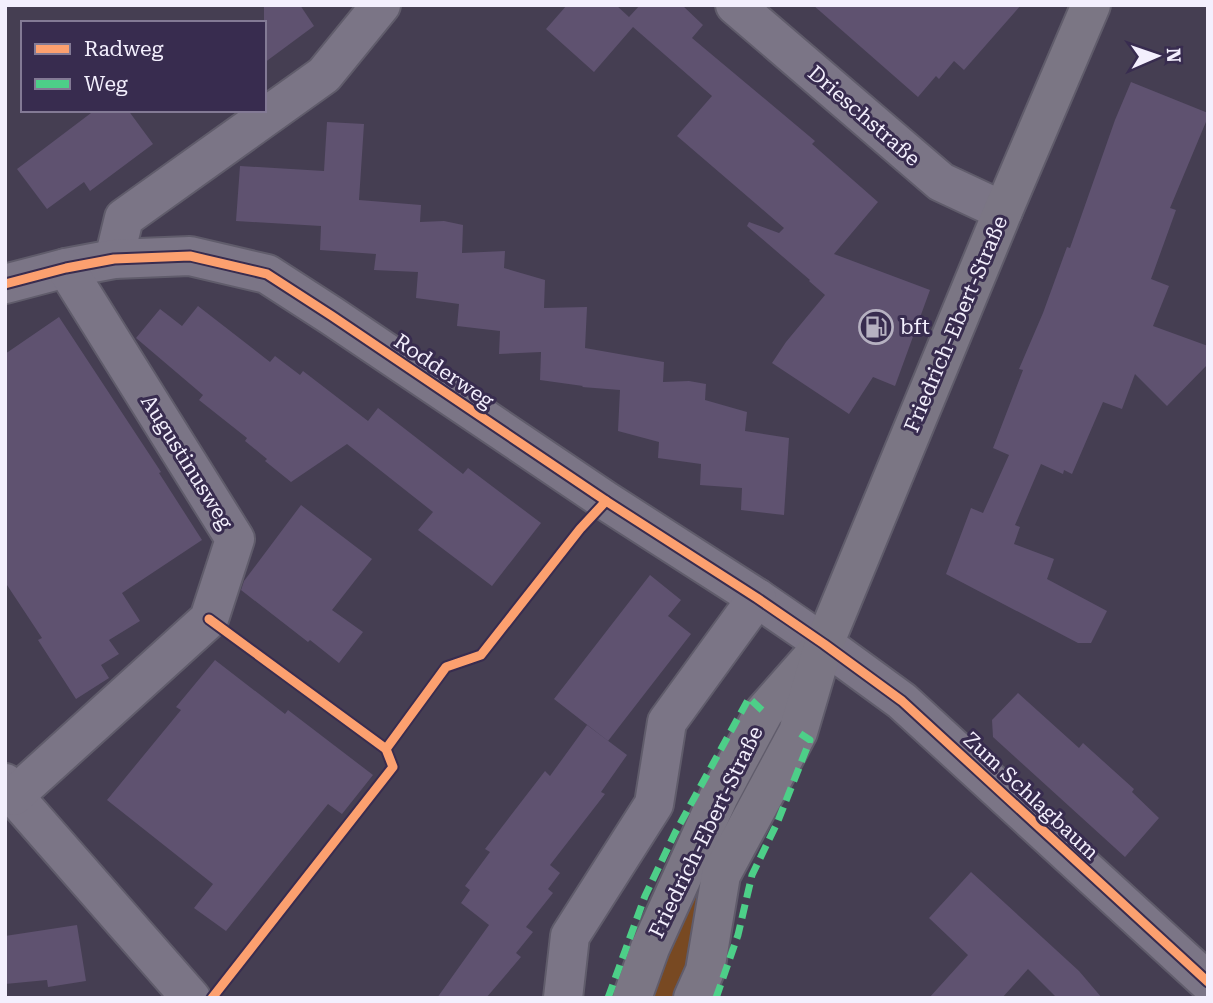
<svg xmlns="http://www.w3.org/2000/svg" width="1213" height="1003" viewBox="0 0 1213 1003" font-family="'Roboto Serif',serif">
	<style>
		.green { fill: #784922 }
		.building { fill: #5f5270 }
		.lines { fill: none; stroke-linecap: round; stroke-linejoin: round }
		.minor-casing { stroke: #605c6b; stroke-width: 42 }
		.secondary-casing { stroke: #605c6b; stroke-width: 42 }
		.minor { stroke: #7b7586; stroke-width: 38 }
		.secondary { stroke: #7b7684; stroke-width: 38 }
		.quiet { stroke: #4dcf88; stroke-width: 7; stroke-dasharray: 14 7; stroke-linecap: butt }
		.cycleway-casing { stroke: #382c4f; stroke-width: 13 }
		.cycleway { stroke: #fca06f; stroke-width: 9 }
		.labels { text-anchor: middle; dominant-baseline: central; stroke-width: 6; stroke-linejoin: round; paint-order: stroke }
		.street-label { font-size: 21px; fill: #f3effd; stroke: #382c4f }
		.poi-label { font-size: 21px; fill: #f3effd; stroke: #382c4f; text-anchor: start }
	</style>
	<rect width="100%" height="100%" fill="#453e52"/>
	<!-- green -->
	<path class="green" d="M 770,730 L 782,738 L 694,948 L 677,998 L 647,998 Z"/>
	<!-- building -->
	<g class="building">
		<path d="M 264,5 L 300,5 L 314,26 L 264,63 Z"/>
		<path d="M 567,5 L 616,5 L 629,17 L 640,5 L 682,5 L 703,25 L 692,38 L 815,141 L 812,144 L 878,202 L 834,254 L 930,290 L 895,386 L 873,377 L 849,414 L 772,363 L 786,342 L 825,295 L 809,281 L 810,280 L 747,226 L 749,222 L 779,233 L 784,228 L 677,136 L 712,96 L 633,27 L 594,72 L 546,29 Z"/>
		<path d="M 813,5 L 1021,5 L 964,70 L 954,61 L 939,79 L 936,76 L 918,97 Z"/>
		<path d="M 1131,82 L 1208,113 L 1208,117 L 1170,208 L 1176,210 L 1151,279 L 1169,286 L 1153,326 L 1208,346 L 1208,364 L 1167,406 L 1135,374 L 1122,409 L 1103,402 L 1072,474 L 1064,470 L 1063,474 L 1041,464 L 1015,525 L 1020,527 L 1014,544 L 1054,559 L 1047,579 L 1107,611 L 1091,643 L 1078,643 L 946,574 L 971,508 L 983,513 L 1009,455 L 993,448 L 1023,370 L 1019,369 L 1043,313 L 1067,247 L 1070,248 L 1115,120 Z"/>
		<path d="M 95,110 L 128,110 L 153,144 L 90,191 L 84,182 L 47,209 L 17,169 Z"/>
		<path d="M 327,122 L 364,124 L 359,200 L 421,205 L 420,222 L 444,221 L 463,225 L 462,253 L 505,251 L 504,268 L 545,280 L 544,308 L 587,307 L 585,348 L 664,362 L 663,382 L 689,381 L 706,384 L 705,400 L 747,412 L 745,431 L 789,438 L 784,515 L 741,510 L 742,488 L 700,485 L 701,464 L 658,458 L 659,442 L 618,431 L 620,390 L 582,387 L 583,386 L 540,380 L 541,352 L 499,354 L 500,331 L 457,326 L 459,304 L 416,298 L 418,272 L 374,270 L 376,254 L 320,250 L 321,226 L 236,221 L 240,166 L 324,171 Z"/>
		<path d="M 198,306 L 270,362 L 275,356 L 300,375 L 303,371 L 368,421 L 378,408 L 463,474 L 468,468 L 541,523 L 492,586 L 418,530 L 433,512 L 347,444 L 291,482 L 265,461 L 267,459 L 245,441 L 247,438 L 199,400 L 203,395 L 136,338 L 160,309 L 182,326 Z"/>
		<path d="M 59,317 L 161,472 L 159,473 L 202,540 L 122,593 L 140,621 L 109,640 L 119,654 L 101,665 L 109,678 L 76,699 L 38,640 L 42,638 L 5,582 L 5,354 Z"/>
		<path d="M 301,505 L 372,559 L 332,610 L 363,632 L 339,663 L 310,640 L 308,642 L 241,590 L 244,581 Z"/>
		<path d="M 650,575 L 681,600 L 668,616 L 691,634 L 608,741 L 554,699 Z"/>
		<path d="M 215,660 L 285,714 L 288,710 L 373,775 L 342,814 L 328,804 L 226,931 L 194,908 L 213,884 L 107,800 L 181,710 L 176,707 Z"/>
		<path d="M 1018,693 L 1079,748 L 1083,743 L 1134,789 L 1132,792 L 1159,818 L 1125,857 L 993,737 L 992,720 Z"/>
		<path d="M 587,725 L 627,755 L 601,792 L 605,794 L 550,865 L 560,873 L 548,889 L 553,893 L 526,927 L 533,932 L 516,953 L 521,957 L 486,998 L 437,998 L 489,925 L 461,903 L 470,890 L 465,886 L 490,852 L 485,849 L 545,771 L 550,776 Z"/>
		<path d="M 971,872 L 1079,971 L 1102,998 L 1057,998 L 1028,969 L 1002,998 L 929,998 L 968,955 L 929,918 Z"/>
		<path d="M 77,925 L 86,981 L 48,987 L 47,980 L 5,984 L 5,936 Z"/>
	</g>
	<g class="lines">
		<!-- minor casing -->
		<g class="minor-casing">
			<g id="minor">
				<path d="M 735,5 L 941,182 L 1003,211"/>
				<path d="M 114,259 L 124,218 L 324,75 L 381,5"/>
				<path d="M 5,284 L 66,268 L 114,259 L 190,256 L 267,274 L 332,316 L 606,501 L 757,598 L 824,644 L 902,701 L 1208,982"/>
				<path d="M 5,783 L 14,796 L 191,998"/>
				<path d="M 14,796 L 209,619 L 235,539 L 66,268"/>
				<path d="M 563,998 L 570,936 L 654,804 L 667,722 L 757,598"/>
			</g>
		</g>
		<!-- secondary casing -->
		<g class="secondary-casing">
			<g id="secondary">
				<path d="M 632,998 L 650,948 L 719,796 L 764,712 L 816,653"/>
				<path d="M 693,998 L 705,971 L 721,875 L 798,732 L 824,644 L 1003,211 L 1091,5"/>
			</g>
		</g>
		<!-- minor -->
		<use href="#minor" class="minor"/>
		<!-- secondary -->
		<use href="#secondary" class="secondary"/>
		<!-- quiet -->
		<g class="quiet">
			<path d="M 608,998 L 645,896 L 675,833 L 749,698 L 764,712"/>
			<path d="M 716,998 L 738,935 L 752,875 L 778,821 L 810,740 L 798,732"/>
		</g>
		<!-- cycleway casing -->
		<g class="cycleway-casing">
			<g id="cycleway">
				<path d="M 5,284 L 66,268 L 114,259 L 190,256 L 267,274 L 332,316 L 606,501 L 757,598 L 824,644 L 902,701 L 1208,982"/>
				<path d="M 209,619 L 386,749 L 393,767 L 212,998"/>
				<path d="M 386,749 L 446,667 L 481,655 L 580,529 L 606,501"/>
			</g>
		</g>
		<!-- cycleway -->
		<use href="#cycleway" class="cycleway"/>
	</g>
	<!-- icons -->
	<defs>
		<g id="fuel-ring" transform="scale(1.75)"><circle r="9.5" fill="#382c4f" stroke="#b6b1c1" stroke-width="1.5"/><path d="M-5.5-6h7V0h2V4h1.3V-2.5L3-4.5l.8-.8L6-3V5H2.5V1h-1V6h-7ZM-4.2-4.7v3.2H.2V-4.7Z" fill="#b6b1c1"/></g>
	</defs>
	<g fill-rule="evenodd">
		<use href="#fuel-ring" x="876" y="327"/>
	</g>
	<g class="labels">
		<!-- street labels -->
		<g class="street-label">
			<text transform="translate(864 116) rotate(41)">Drieschstraße</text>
			<text transform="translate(956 324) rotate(-67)">Friedrich-Ebert-Straße</text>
			<text transform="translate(444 371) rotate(34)">Rodderweg</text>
			<text transform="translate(187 462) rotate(58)">Augustinusweg</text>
			<text transform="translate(1031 796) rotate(43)">Zum Schlagbaum</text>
			<text transform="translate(706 832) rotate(-64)">Friedrich-Ebert-Straße</text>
		</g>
		<!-- poi labels -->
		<g class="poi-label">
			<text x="900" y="327">bft</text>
		</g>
	</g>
	<!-- border -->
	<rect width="1213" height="1003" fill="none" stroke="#f3effd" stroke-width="14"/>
	<!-- legend -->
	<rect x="21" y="21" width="245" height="91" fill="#382c4f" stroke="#837a95" stroke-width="2"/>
	<rect x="35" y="44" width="35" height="10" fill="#fca06f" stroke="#837a95" stroke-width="2"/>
	<text x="84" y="56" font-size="21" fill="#f3effd">Radweg</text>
	<rect x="35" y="79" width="35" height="10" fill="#4dcf88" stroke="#837a95" stroke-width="2"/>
	<text x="84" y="91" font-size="21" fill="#f3effd">Weg</text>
	<!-- north arrow -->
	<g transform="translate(1157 56) rotate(88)" stroke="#382c4f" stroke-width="5" paint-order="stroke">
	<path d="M0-5L12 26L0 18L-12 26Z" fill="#f3effd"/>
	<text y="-10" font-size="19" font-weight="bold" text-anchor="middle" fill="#f3effd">N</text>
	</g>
</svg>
